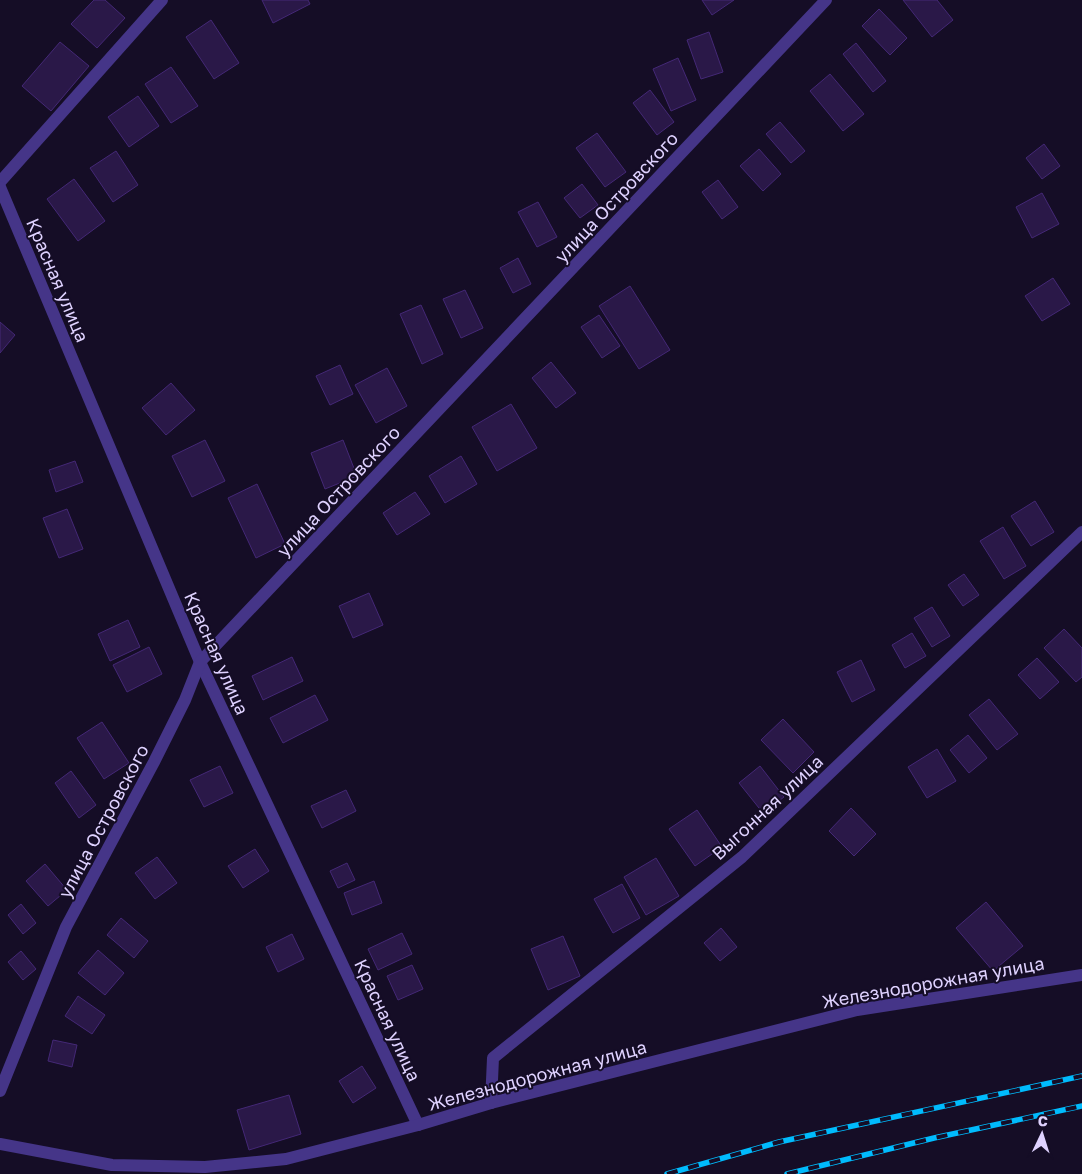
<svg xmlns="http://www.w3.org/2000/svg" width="1082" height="1174" viewBox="0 0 1082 1174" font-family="'Golos Text',sans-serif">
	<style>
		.building { fill: #2a1848; stroke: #442876 }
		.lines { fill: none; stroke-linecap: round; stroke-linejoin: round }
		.street { stroke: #453588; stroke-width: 12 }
		.rail-casing { stroke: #00bbfd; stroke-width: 5.5 }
		.rail { stroke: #150d26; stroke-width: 4; stroke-dasharray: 11; stroke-linecap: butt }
		.labels { text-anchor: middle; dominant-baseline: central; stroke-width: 4; stroke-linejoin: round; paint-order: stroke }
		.street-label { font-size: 18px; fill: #dfd2ff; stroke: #150d26 }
	</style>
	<rect width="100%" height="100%" fill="#150d26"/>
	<!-- building -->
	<g class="building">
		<path d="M 94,0 L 105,0 L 125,18 L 97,48 L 71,24 Z"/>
		<path d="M 262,0 L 308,0 L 310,4 L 273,23 Z"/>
		<path d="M 702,0 L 734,0 L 712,15 Z"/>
		<path d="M 903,0 L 937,0 L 953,20 L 932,37 Z"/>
		<path d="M 879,9 L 907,38 L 890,55 L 862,26 Z"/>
		<path d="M 211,20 L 239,63 L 214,79 L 186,37 Z"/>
		<path d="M 709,32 L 723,72 L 701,79 L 687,40 Z"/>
		<path d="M 60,42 L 89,66 L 51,111 L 22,86 Z"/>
		<path d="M 856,43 L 886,81 L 873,92 L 843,54 Z"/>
		<path d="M 678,58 L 696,100 L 671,111 L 653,69 Z"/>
		<path d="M 171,67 L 198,106 L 171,123 L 145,84 Z"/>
		<path d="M 830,74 L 864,114 L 843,131 L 810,91 Z"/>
		<path d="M 650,90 L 674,122 L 657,135 L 633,103 Z"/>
		<path d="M 138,96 L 159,126 L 129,147 L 108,117 Z"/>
		<path d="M 780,122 L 805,151 L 791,163 L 766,134 Z"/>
		<path d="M 597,133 L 626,172 L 605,187 L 576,148 Z"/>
		<path d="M 1044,144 L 1060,166 L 1042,179 L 1026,158 Z"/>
		<path d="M 759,149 L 781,174 L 763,191 L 740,166 Z"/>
		<path d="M 116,151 L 138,185 L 113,202 L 90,168 Z"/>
		<path d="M 74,179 L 105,221 L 78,241 L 47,199 Z"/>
		<path d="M 718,180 L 738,207 L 722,219 L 702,192 Z"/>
		<path d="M 582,184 L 598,205 L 580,218 L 564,198 Z"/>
		<path d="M 1042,193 L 1059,224 L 1032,238 L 1016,207 Z"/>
		<path d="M 538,202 L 557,237 L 537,247 L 518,212 Z"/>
		<path d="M 518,258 L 531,284 L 513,293 L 500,268 Z"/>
		<path d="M 1053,278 L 1070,304 L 1042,321 L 1025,296 Z"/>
		<path d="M 630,286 L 670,350 L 639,369 L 599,306 Z"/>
		<path d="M 465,290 L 483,328 L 461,338 L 443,299 Z"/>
		<path d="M 421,305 L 443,354 L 422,364 L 400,314 Z"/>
		<path d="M 599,315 L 620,346 L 602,358 L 581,327 Z"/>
		<path d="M 0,322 L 15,335 L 0,353 Z"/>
		<path d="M 551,362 L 576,393 L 556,408 L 532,378 Z"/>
		<path d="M 340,365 L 353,394 L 330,405 L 316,376 Z"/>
		<path d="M 387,368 L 407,406 L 376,423 L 355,385 Z"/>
		<path d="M 171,383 L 195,410 L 166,435 L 142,408 Z"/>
		<path d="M 511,404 L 537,448 L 497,471 L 472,427 Z"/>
		<path d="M 205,440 L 225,481 L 192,497 L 172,456 Z"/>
		<path d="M 343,440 L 357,476 L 325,489 L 311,453 Z"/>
		<path d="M 461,456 L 477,484 L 445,503 L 429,476 Z"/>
		<path d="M 75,461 L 83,482 L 56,492 L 49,470 Z"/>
		<path d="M 257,484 L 285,544 L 256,558 L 228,498 Z"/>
		<path d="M 415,492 L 430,514 L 397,535 L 383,513 Z"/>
		<path d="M 1035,501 L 1054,532 L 1031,546 L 1011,516 Z"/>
		<path d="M 67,509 L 83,549 L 59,558 L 43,518 Z"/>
		<path d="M 1003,527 L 1026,566 L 1004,579 L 980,541 Z"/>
		<path d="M 964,574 L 979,595 L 963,606 L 948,585 Z"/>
		<path d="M 369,593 L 383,625 L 353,638 L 339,606 Z"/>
		<path d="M 932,607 L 950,636 L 932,647 L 914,618 Z"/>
		<path d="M 128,620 L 140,647 L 110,661 L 98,634 Z"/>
		<path d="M 1064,629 L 1082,648 L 1082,677 L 1076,682 L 1044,648 Z"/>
		<path d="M 912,633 L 926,656 L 905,668 L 892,645 Z"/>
		<path d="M 149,647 L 162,674 L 127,692 L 113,665 Z"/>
		<path d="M 292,657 L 303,681 L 263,700 L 252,676 Z"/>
		<path d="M 1037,658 L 1059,682 L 1040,699 L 1018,675 Z"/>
		<path d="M 861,660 L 875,690 L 852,702 L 837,672 Z"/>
		<path d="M 315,695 L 328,720 L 283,743 L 270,718 Z"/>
		<path d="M 989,699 L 1018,734 L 997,750 L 969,715 Z"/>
		<path d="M 783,719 L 814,752 L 793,773 L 761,740 Z"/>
		<path d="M 102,722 L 129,763 L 104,779 L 77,738 Z"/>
		<path d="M 968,735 L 987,758 L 969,773 L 950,750 Z"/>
		<path d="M 937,749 L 956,781 L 927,798 L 908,767 Z"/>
		<path d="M 220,766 L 233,793 L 204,807 L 190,780 Z"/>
		<path d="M 760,766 L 784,797 L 763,813 L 739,783 Z"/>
		<path d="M 71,771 L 96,805 L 79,818 L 55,783 Z"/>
		<path d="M 346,790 L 356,811 L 322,828 L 311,806 Z"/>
		<path d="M 851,808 L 876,834 L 854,856 L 829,831 Z"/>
		<path d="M 697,810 L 722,847 L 695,866 L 669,829 Z"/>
		<path d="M 255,849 L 269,871 L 243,888 L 228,866 Z"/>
		<path d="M 157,857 L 177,883 L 155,899 L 135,873 Z"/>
		<path d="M 656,858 L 679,896 L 646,915 L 624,877 Z"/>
		<path d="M 347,863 L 355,880 L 338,888 L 330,871 Z"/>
		<path d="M 45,864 L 67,890 L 48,906 L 26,881 Z"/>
		<path d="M 374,881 L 382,903 L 352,915 L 344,893 Z"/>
		<path d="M 622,884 L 640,918 L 613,933 L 594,899 Z"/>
		<path d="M 986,902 L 1023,946 L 993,971 L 956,928 Z"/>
		<path d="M 21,904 L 36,923 L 23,934 L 8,915 Z"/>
		<path d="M 121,918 L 148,941 L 134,958 L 107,935 Z"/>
		<path d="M 721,928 L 737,947 L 720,961 L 704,943 Z"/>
		<path d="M 402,933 L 412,954 L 378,970 L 368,949 Z"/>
		<path d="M 292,934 L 304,959 L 278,972 L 266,947 Z"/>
		<path d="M 563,936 L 580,976 L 548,990 L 531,949 Z"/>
		<path d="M 98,950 L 124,973 L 105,995 L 78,973 Z"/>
		<path d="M 21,951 L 36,969 L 23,980 L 8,962 Z"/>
		<path d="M 412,965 L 423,989 L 398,1000 L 387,976 Z"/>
		<path d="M 78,996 L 105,1015 L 92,1034 L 65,1016 Z"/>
		<path d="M 53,1040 L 77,1045 L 72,1067 L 48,1061 Z"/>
		<path d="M 362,1066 L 376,1088 L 353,1103 L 339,1081 Z"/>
		<path d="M 289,1095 L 301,1134 L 249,1150 L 237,1110 Z"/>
	</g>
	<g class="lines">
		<!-- street -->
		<g class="street">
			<path d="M 0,182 L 162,0"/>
			<path d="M 0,187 L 200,662 L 418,1125"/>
			<path d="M 0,1091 L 66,927 L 154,762 L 185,700 L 200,662 L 826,0"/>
			<path d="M 491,1103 L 493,1058 L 742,857 L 1082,532"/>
			<path d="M 0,1144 L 112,1165 L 205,1167 L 286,1159 L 418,1125 L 491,1103 L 857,1010 L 1082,975"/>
		</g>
		<!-- rail casing -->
		<g class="rail-casing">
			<g id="rail">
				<path d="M 667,1174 L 779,1142 L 1082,1076"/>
				<path d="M 787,1174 L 934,1138 L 1082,1106"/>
			</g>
		</g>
		<!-- rail -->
		<use href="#rail" class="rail"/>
	</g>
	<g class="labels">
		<!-- street labels -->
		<g class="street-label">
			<text transform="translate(616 197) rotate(-47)">улица Островского</text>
			<text transform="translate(58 280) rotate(67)">Красная улица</text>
			<text transform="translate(338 491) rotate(-47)">улица Островского</text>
			<text transform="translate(217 653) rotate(66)">Красная улица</text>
			<text transform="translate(767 807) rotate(-43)">Выгонная улица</text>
			<text transform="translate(103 821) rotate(-62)">улица Островского</text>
			<text transform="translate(933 982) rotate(-10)">Железнодорожная улица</text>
			<text transform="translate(388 1020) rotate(65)">Красная улица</text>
			<text transform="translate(537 1075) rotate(-15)">Железнодорожная улица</text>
		</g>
	</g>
	<!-- north arrow -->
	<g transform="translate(1042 1134) rotate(4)" stroke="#150d26" stroke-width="4" paint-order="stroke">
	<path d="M0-4L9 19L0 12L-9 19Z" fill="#dfd2ff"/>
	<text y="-8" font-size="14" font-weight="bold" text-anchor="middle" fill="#dfd2ff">С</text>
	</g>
</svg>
